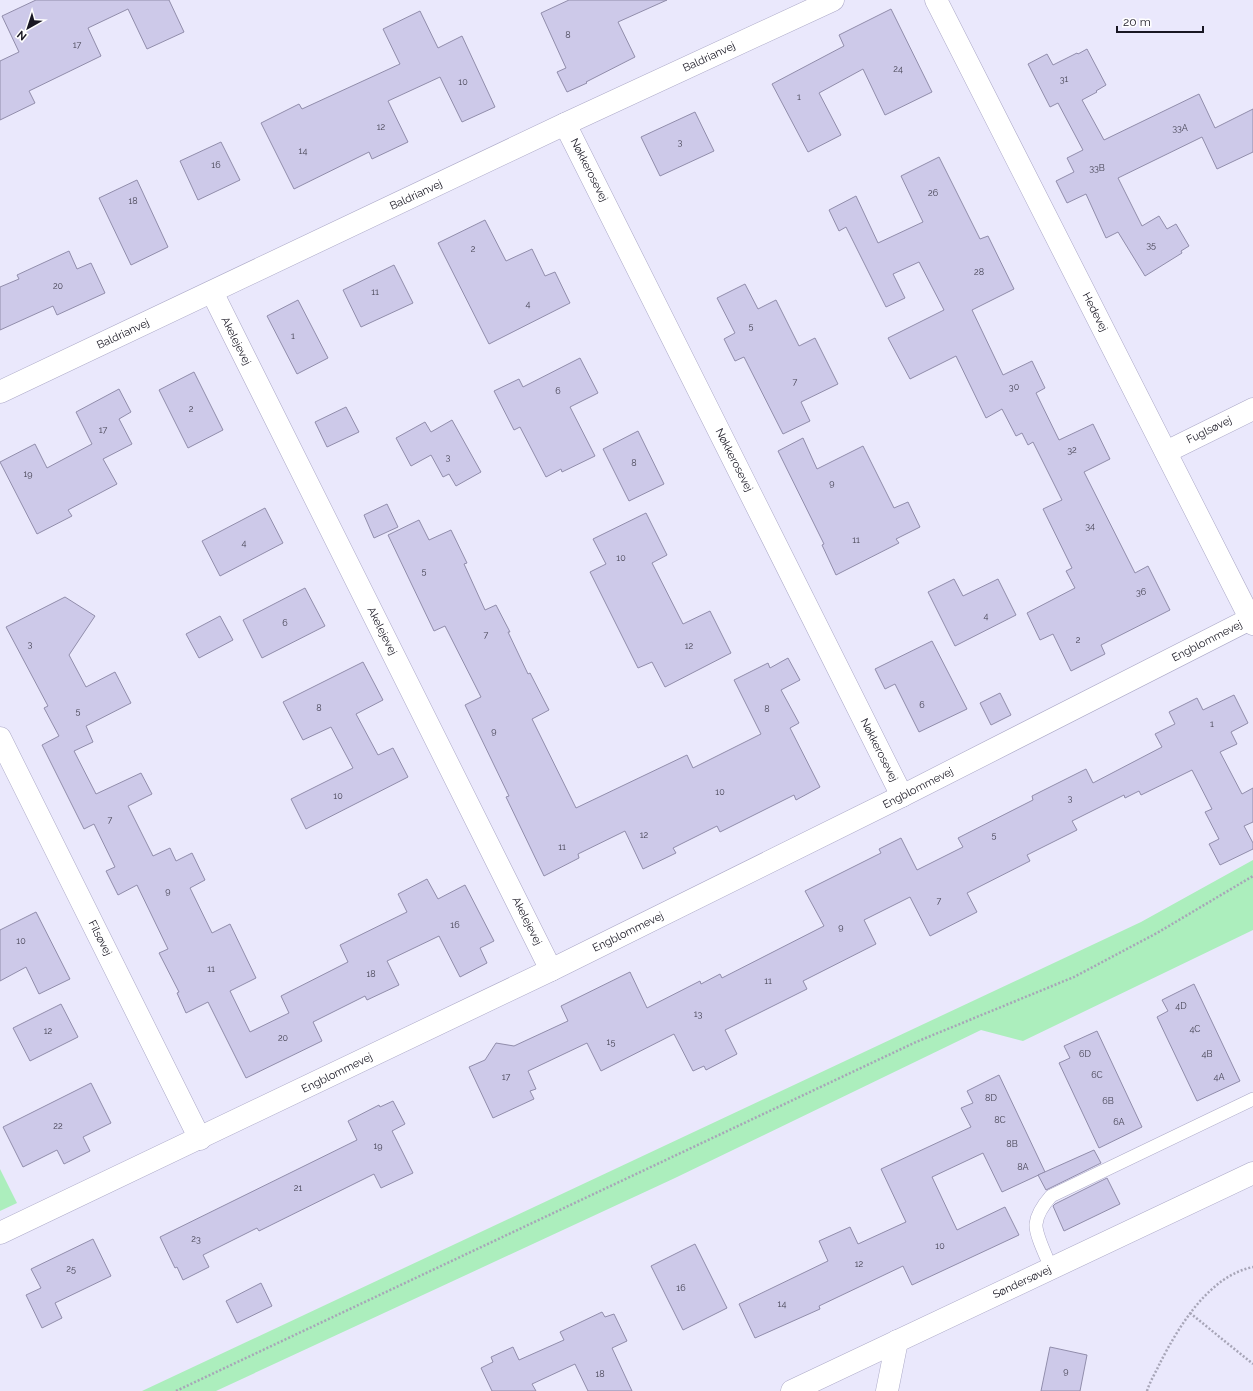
<svg xmlns="http://www.w3.org/2000/svg" width="1253" height="1391" viewBox="0 0 1253 1391" font-family="Raleway,sans-serif">
	<style>
		.green { fill: #aceebd }
		.building { fill: #cdc9e9; stroke: #918dab }
		.lines { fill: none; stroke-linecap: round; stroke-linejoin: round }
		.service-casing { stroke: #aba8c7; stroke-width: 14 }
		.minor-casing { stroke: #aba8c7; stroke-width: 23 }
		.path { stroke: #a7a5b7; stroke-width: 2.5; stroke-dasharray: 2 2; stroke-linecap: butt }
		.service { stroke: #fff; stroke-width: 13 }
		.minor { stroke: #fff; stroke-width: 22 }
		.labels { text-anchor: middle; dominant-baseline: central; stroke-width: 4; stroke-linejoin: round; paint-order: stroke }
		.number-label { font-size: 9px; fill: #464454 }
		.street-label { font-size: 11px; fill: #191723; stroke: #fff }
	</style>
	<rect width="100%" height="100%" fill="#eae8fc"/>
	<!-- green -->
	<g class="green">
		<path d="M 1253,860 L 1253,930 L 1023,1041 L 981,1030 L 675,1178 L 216,1391 L 142,1391 L 1141,922 Z"/>
		<path d="M 0,1169 L 17,1203 L 0,1211 Z"/>
	</g>
	<!-- building -->
	<g class="building">
		<path d="M 36,0 L 169,0 L 184,32 L 147,49 L 128,9 L 88,28 L 101,56 L 29,91 L 35,103 L 0,120 L 0,61 L 19,52 L 2,16 Z"/>
		<path d="M 569,0 L 667,0 L 618,22 L 635,57 L 586,82 L 587,83 L 567,92 L 557,72 L 566,68 L 541,13 Z"/>
		<path d="M 891,9 L 932,92 L 885,115 L 863,69 L 819,93 L 841,135 L 808,152 L 772,84 L 844,46 L 839,35 Z"/>
		<path d="M 420,11 L 438,48 L 462,36 L 495,107 L 462,122 L 440,77 L 388,101 L 408,142 L 372,159 L 369,152 L 294,189 L 261,123 L 299,104 L 302,109 L 400,64 L 383,29 Z"/>
		<path d="M 1087,49 L 1106,85 L 1096,91 L 1097,92 L 1082,100 L 1104,140 L 1199,94 L 1215,128 L 1253,109 L 1253,152 L 1217,169 L 1202,137 L 1118,178 L 1142,226 L 1159,216 L 1167,229 L 1176,224 L 1189,246 L 1181,251 L 1182,253 L 1145,276 L 1118,232 L 1106,238 L 1086,194 L 1067,203 L 1056,181 L 1074,172 L 1067,158 L 1083,150 L 1058,103 L 1050,107 L 1028,64 L 1047,54 L 1053,65 L 1077,53 L 1078,54 Z"/>
		<path d="M 695,112 L 714,151 L 660,176 L 641,137 Z"/>
		<path d="M 221,142 L 240,180 L 198,200 L 180,161 Z"/>
		<path d="M 939,157 L 980,239 L 988,236 L 1014,289 L 972,310 L 1003,375 L 1032,361 L 1045,388 L 1036,393 L 1059,440 L 1093,424 L 1110,459 L 1084,472 L 1135,573 L 1148,566 L 1170,610 L 1101,645 L 1105,654 L 1071,671 L 1053,634 L 1040,640 L 1027,613 L 1075,588 L 1066,571 L 1072,568 L 1043,509 L 1062,500 L 1033,442 L 1028,445 L 1022,433 L 1016,436 L 1002,409 L 986,418 L 956,356 L 910,379 L 888,338 L 944,310 L 919,262 L 893,274 L 905,298 L 886,307 L 846,227 L 839,231 L 829,210 L 856,196 L 878,243 L 923,222 L 901,176 Z"/>
		<path d="M 137,180 L 168,247 L 131,265 L 99,198 Z"/>
		<path d="M 485,220 L 506,261 L 532,249 L 545,276 L 555,272 L 570,303 L 489,344 L 438,243 Z"/>
		<path d="M 69,251 L 77,269 L 91,263 L 105,293 L 57,315 L 53,306 L 0,330 L 0,287 L 19,279 L 17,275 Z"/>
		<path d="M 394,265 L 413,303 L 361,327 L 343,290 Z"/>
		<path d="M 745,284 L 758,309 L 776,300 L 799,346 L 815,338 L 838,384 L 801,402 L 810,421 L 783,434 L 744,357 L 735,361 L 724,339 L 735,333 L 717,298 Z"/>
		<path d="M 298,300 L 328,358 L 297,374 L 267,316 Z"/>
		<path d="M 580,358 L 598,393 L 570,407 L 595,456 L 562,472 L 561,469 L 546,477 L 520,427 L 514,430 L 494,391 L 519,379 L 523,387 Z"/>
		<path d="M 194,372 L 223,430 L 188,448 L 159,390 Z"/>
		<path d="M 119,389 L 131,412 L 119,419 L 132,444 L 103,459 L 117,484 L 68,510 L 72,516 L 37,534 L 0,462 L 35,444 L 47,468 L 92,444 L 76,412 Z"/>
		<path d="M 346,407 L 359,432 L 327,447 L 315,422 Z"/>
		<path d="M 452,420 L 481,472 L 456,486 L 449,474 L 443,477 L 431,455 L 411,466 L 396,438 L 425,422 L 431,432 Z"/>
		<path d="M 638,431 L 664,484 L 629,501 L 603,449 Z"/>
		<path d="M 803,438 L 817,469 L 863,446 L 894,508 L 908,502 L 920,527 L 896,539 L 899,543 L 836,575 L 822,545 L 824,544 L 778,451 Z"/>
		<path d="M 387,504 L 398,527 L 374,538 L 364,515 Z"/>
		<path d="M 265,508 L 283,543 L 220,576 L 202,541 Z"/>
		<path d="M 646,513 L 667,555 L 652,563 L 683,624 L 710,611 L 731,653 L 665,687 L 652,662 L 638,668 L 590,572 L 606,564 L 593,539 Z"/>
		<path d="M 419,520 L 429,540 L 451,530 L 467,563 L 464,564 L 485,610 L 496,605 L 510,632 L 508,632 L 528,674 L 530,673 L 549,710 L 532,719 L 576,808 L 687,755 L 693,768 L 761,734 L 734,680 L 768,663 L 770,668 L 788,658 L 800,680 L 781,690 L 799,723 L 790,728 L 820,787 L 796,800 L 794,795 L 720,832 L 717,826 L 673,848 L 676,853 L 643,869 L 625,831 L 578,854 L 579,858 L 544,876 L 506,797 L 509,796 L 465,705 L 481,697 L 445,626 L 434,631 L 388,535 Z"/>
		<path d="M 954,579 L 963,596 L 998,579 L 1016,615 L 955,646 L 928,592 Z"/>
		<path d="M 305,588 L 325,626 L 262,658 L 243,620 Z"/>
		<path d="M 65,597 L 95,616 L 69,655 L 86,687 L 115,672 L 131,703 L 86,726 L 93,742 L 74,751 L 96,794 L 141,773 L 152,794 L 128,806 L 153,856 L 170,848 L 176,861 L 192,853 L 205,880 L 190,888 L 212,933 L 230,924 L 256,978 L 230,991 L 250,1032 L 289,1013 L 281,996 L 348,962 L 340,945 L 407,912 L 398,894 L 427,879 L 438,899 L 465,885 L 494,941 L 480,948 L 487,963 L 460,977 L 439,936 L 387,961 L 399,985 L 367,1000 L 365,996 L 313,1022 L 322,1041 L 246,1078 L 208,1002 L 186,1013 L 177,993 L 179,992 L 159,953 L 168,949 L 137,885 L 118,895 L 106,871 L 115,867 L 94,824 L 84,829 L 42,745 L 59,736 L 44,708 L 48,706 L 6,627 Z"/>
		<path d="M 220,616 L 233,640 L 199,658 L 186,634 Z"/>
		<path d="M 932,641 L 967,709 L 919,732 L 895,684 L 885,689 L 875,669 Z"/>
		<path d="M 363,662 L 383,700 L 356,714 L 378,755 L 393,748 L 408,777 L 306,829 L 291,799 L 353,768 L 331,727 L 303,740 L 283,702 Z"/>
		<path d="M 1000,693 L 1011,715 L 991,725 L 980,703 Z"/>
		<path d="M 1234,695 L 1248,723 L 1231,732 L 1237,744 L 1220,752 L 1242,794 L 1253,788 L 1253,822 L 1244,826 L 1253,843 L 1253,849 L 1220,865 L 1209,844 L 1219,839 L 1205,812 L 1212,809 L 1192,770 L 1141,795 L 1139,791 L 1125,798 L 1124,795 L 1072,821 L 1077,830 L 1027,855 L 1030,861 L 967,893 L 977,912 L 930,936 L 910,897 L 864,920 L 876,944 L 803,981 L 807,989 L 725,1030 L 737,1054 L 706,1070 L 704,1066 L 693,1071 L 674,1034 L 601,1071 L 587,1043 L 528,1071 L 536,1089 L 530,1091 L 534,1099 L 493,1118 L 469,1067 L 485,1060 L 496,1043 L 514,1046 L 568,1021 L 561,1006 L 630,972 L 647,1008 L 700,981 L 701,984 L 720,974 L 722,978 L 824,926 L 805,891 L 881,853 L 879,849 L 901,838 L 917,870 L 963,847 L 958,838 L 1033,800 L 1032,796 L 1086,769 L 1093,783 L 1162,747 L 1155,734 L 1175,724 L 1169,712 L 1197,698 L 1203,710 Z"/>
		<path d="M 36,912 L 70,979 L 39,994 L 26,967 L 0,981 L 0,930 Z"/>
		<path d="M 1194,984 L 1240,1081 L 1197,1101 L 1157,1017 L 1168,1011 L 1162,1000 Z"/>
		<path d="M 61,1004 L 78,1037 L 30,1061 L 13,1028 Z"/>
		<path d="M 1097,1031 L 1142,1127 L 1099,1148 L 1059,1063 L 1070,1058 L 1064,1046 Z"/>
		<path d="M 999,1075 L 1045,1172 L 1002,1192 L 983,1153 L 932,1177 L 957,1230 L 1005,1207 L 1019,1235 L 912,1285 L 903,1266 L 819,1306 L 820,1309 L 755,1338 L 739,1304 L 828,1261 L 819,1241 L 850,1227 L 858,1244 L 906,1222 L 881,1169 L 971,1127 L 961,1108 L 973,1103 L 967,1091 Z"/>
		<path d="M 91,1083 L 111,1123 L 83,1137 L 90,1151 L 64,1164 L 57,1150 L 23,1167 L 3,1127 Z"/>
		<path d="M 393,1101 L 405,1124 L 392,1131 L 413,1173 L 381,1188 L 374,1174 L 259,1231 L 257,1228 L 203,1255 L 209,1267 L 183,1280 L 177,1267 L 175,1268 L 160,1237 L 357,1140 L 348,1121 L 379,1105 L 380,1107 Z"/>
		<path d="M 1094,1150 L 1101,1163 L 1046,1190 L 1038,1175 Z"/>
		<path d="M 1107,1178 L 1120,1204 L 1064,1231 L 1053,1206 L 1055,1204 Z"/>
		<path d="M 93,1239 L 111,1276 L 55,1303 L 62,1318 L 42,1328 L 26,1295 L 41,1288 L 31,1269 Z"/>
		<path d="M 695,1244 L 727,1308 L 683,1330 L 651,1266 Z"/>
		<path d="M 261,1283 L 272,1306 L 237,1323 L 226,1301 Z"/>
		<path d="M 602,1312 L 605,1317 L 614,1314 L 627,1341 L 612,1348 L 632,1391 L 588,1391 L 575,1364 L 532,1384 L 536,1391 L 492,1391 L 481,1368 L 493,1362 L 491,1357 L 513,1347 L 519,1360 L 564,1340 L 560,1332 Z"/>
		<path d="M 1050,1347 L 1087,1355 L 1080,1391 L 1041,1391 Z"/>
	</g>
	<g class="lines">
		<!-- service casing -->
		<g class="service-casing">
			<path id="service" d="M 1051,1268 C 1047,1258 1035,1234 1036,1224 C 1037,1213 1044,1204 1051,1196 L 1253,1099"/>
		</g>
		<!-- minor casing -->
		<g class="minor-casing">
			<g id="minor">
				<path d="M 936,0 L 1253,624"/>
				<path d="M 565,124 L 902,796"/>
				<path d="M 212,292 L 551,970"/>
				<path d="M 0,392 L 565,124 L 833,0"/>
				<path d="M 1166,452 L 1253,409"/>
				<path d="M 0,738 L 200,1139"/>
				<path d="M 0,1233 L 551,970 L 902,796 L 1250,619"/>
				<path d="M 792,1391 L 1253,1173"/>
				<path d="M 887,1391 L 897,1341"/>
			</g>
		</g>
		<!-- path -->
		<g class="path">
			<path d="M 1190,1313 L 1253,1364"/>
			<path d="M 176,1391 L 916,1042 L 1074,977 L 1157,933 L 1253,876"/>
			<path d="M 1147,1391 C 1150,1381 1156,1372 1160,1363 C 1179,1326 1209,1276 1253,1267"/>
		</g>
		<!-- service -->
		<use href="#service" class="service"/>
		<!-- minor -->
		<use href="#minor" class="minor"/>
	</g>
	<g class="labels">
		<!-- number labels -->
		<g class="number-label">
			<text x="568" y="35">8</text>
			<text x="77" y="45">17</text>
			<text x="898" y="69">24</text>
			<text x="1064" y="79">31</text>
			<text x="463" y="82">10</text>
			<text x="799" y="97">1</text>
			<text x="381" y="127">12</text>
			<text x="1180" y="128">33A</text>
			<text x="680" y="142">3</text>
			<text x="303" y="151">14</text>
			<text x="216" y="165">16</text>
			<text x="1097" y="168">33B</text>
			<text x="933" y="193">26</text>
			<text x="133" y="201">18</text>
			<text x="1151" y="245">35</text>
			<text x="473" y="249">2</text>
			<text x="979" y="272">28</text>
			<text x="58" y="286">20</text>
			<text x="375" y="292">11</text>
			<text x="528" y="304">4</text>
			<text x="751" y="326">5</text>
			<text x="293" y="336">1</text>
			<text x="795" y="382">7</text>
			<text x="1014" y="387">30</text>
			<text x="558" y="391">6</text>
			<text x="191" y="409">2</text>
			<text x="103" y="430">17</text>
			<text x="1072" y="450">32</text>
			<text x="448" y="457">3</text>
			<text x="634" y="463">8</text>
			<text x="28" y="474">19</text>
			<text x="832" y="483">9</text>
			<text x="1090" y="526">34</text>
			<text x="856" y="540">11</text>
			<text x="244" y="543">4</text>
			<text x="621" y="558">10</text>
			<text x="424" y="571">5</text>
			<text x="1141" y="592">36</text>
			<text x="986" y="616">4</text>
			<text x="285" y="623">6</text>
			<text x="486" y="635">7</text>
			<text x="1078" y="640">2</text>
			<text x="30" y="644">3</text>
			<text x="689" y="646">12</text>
			<text x="922" y="705">6</text>
			<text x="319" y="708">8</text>
			<text x="767" y="709">8</text>
			<text x="78" y="711">5</text>
			<text x="1212" y="724">1</text>
			<text x="494" y="731">9</text>
			<text x="720" y="792">10</text>
			<text x="338" y="796">10</text>
			<text x="1070" y="798">3</text>
			<text x="110" y="820">7</text>
			<text x="644" y="835">12</text>
			<text x="994" y="835">5</text>
			<text x="562" y="847">11</text>
			<text x="168" y="891">9</text>
			<text x="939" y="901">7</text>
			<text x="455" y="925">16</text>
			<text x="841" y="927">9</text>
			<text x="21" y="941">10</text>
			<text x="211" y="969">11</text>
			<text x="371" y="974">18</text>
			<text x="768" y="981">11</text>
			<text x="1181" y="1006">4D</text>
			<text x="698" y="1014">13</text>
			<text x="1195" y="1029">4C</text>
			<text x="48" y="1031">12</text>
			<text x="283" y="1038">20</text>
			<text x="611" y="1042">15</text>
			<text x="1085" y="1054">6D</text>
			<text x="1207" y="1054">4B</text>
			<text x="1097" y="1075">6C</text>
			<text x="506" y="1077">17</text>
			<text x="1219" y="1077">4A</text>
			<text x="991" y="1098">8D</text>
			<text x="1108" y="1101">6B</text>
			<text x="1000" y="1120">8C</text>
			<text x="1119" y="1122">6A</text>
			<text x="58" y="1126">22</text>
			<text x="1012" y="1144">8B</text>
			<text x="378" y="1146">19</text>
			<text x="1023" y="1167">8A</text>
			<text x="298" y="1188">21</text>
			<text x="196" y="1239">23</text>
			<text x="940" y="1246">10</text>
			<text x="859" y="1264">12</text>
			<text x="71" y="1269">25</text>
			<text x="681" y="1288">16</text>
			<text x="782" y="1304">14</text>
			<text x="1066" y="1371">9</text>
			<text x="600" y="1374">18</text>
		</g>
		<!-- street labels -->
		<g class="street-label">
			<text transform="translate(709 57) rotate(-25)">Baldrianvej</text>
			<text transform="translate(589 170) rotate(63)">Nøkkerosevej</text>
			<text transform="translate(416 195) rotate(-25)">Baldrianvej</text>
			<text transform="translate(1095 312) rotate(63)">Hedevej</text>
			<text transform="translate(123 334) rotate(-25)">Baldrianvej</text>
			<text transform="translate(236 341) rotate(63)">Akelejevej</text>
			<text transform="translate(1209 430) rotate(-26)">Fuglsøvej</text>
			<text transform="translate(734 460) rotate(63)">Nøkkerosevej</text>
			<text transform="translate(382 631) rotate(63)">Akelejevej</text>
			<text transform="translate(1207 641) rotate(-27)">Engblommevej</text>
			<text transform="translate(879 750) rotate(63)">Nøkkerosevej</text>
			<text transform="translate(918 788) rotate(-27)">Engblommevej</text>
			<text transform="translate(527 921) rotate(63)">Akelejevej</text>
			<text transform="translate(628 932) rotate(-26)">Engblommevej</text>
			<text transform="translate(100 938) rotate(63)">Filsøvej</text>
			<text transform="translate(337 1073) rotate(-26)">Engblommevej</text>
			<text transform="translate(1022 1282) rotate(-25)">Søndersøvej</text>
		</g>
	</g>
	<!-- north arrow -->
	<g transform="translate(28 28) rotate(219)" stroke="#ffffff" stroke-width="3" paint-order="stroke">
	<path d="M0-3L7 15L0 10L-7 15Z" fill="#191723"/>
	<text y="-6" font-size="11" font-weight="bold" text-anchor="middle" fill="#191723">N</text>
	</g>
	<!-- scale -->
	<path d="M1117 26v6h86v-6" fill="none" stroke="#191723" stroke-width="2"/>
	<text x="1123" y="26" font-size="12" fill="#191723" stroke="#ffffff" stroke-width="3" paint-order="stroke">20 m</text>
</svg>
